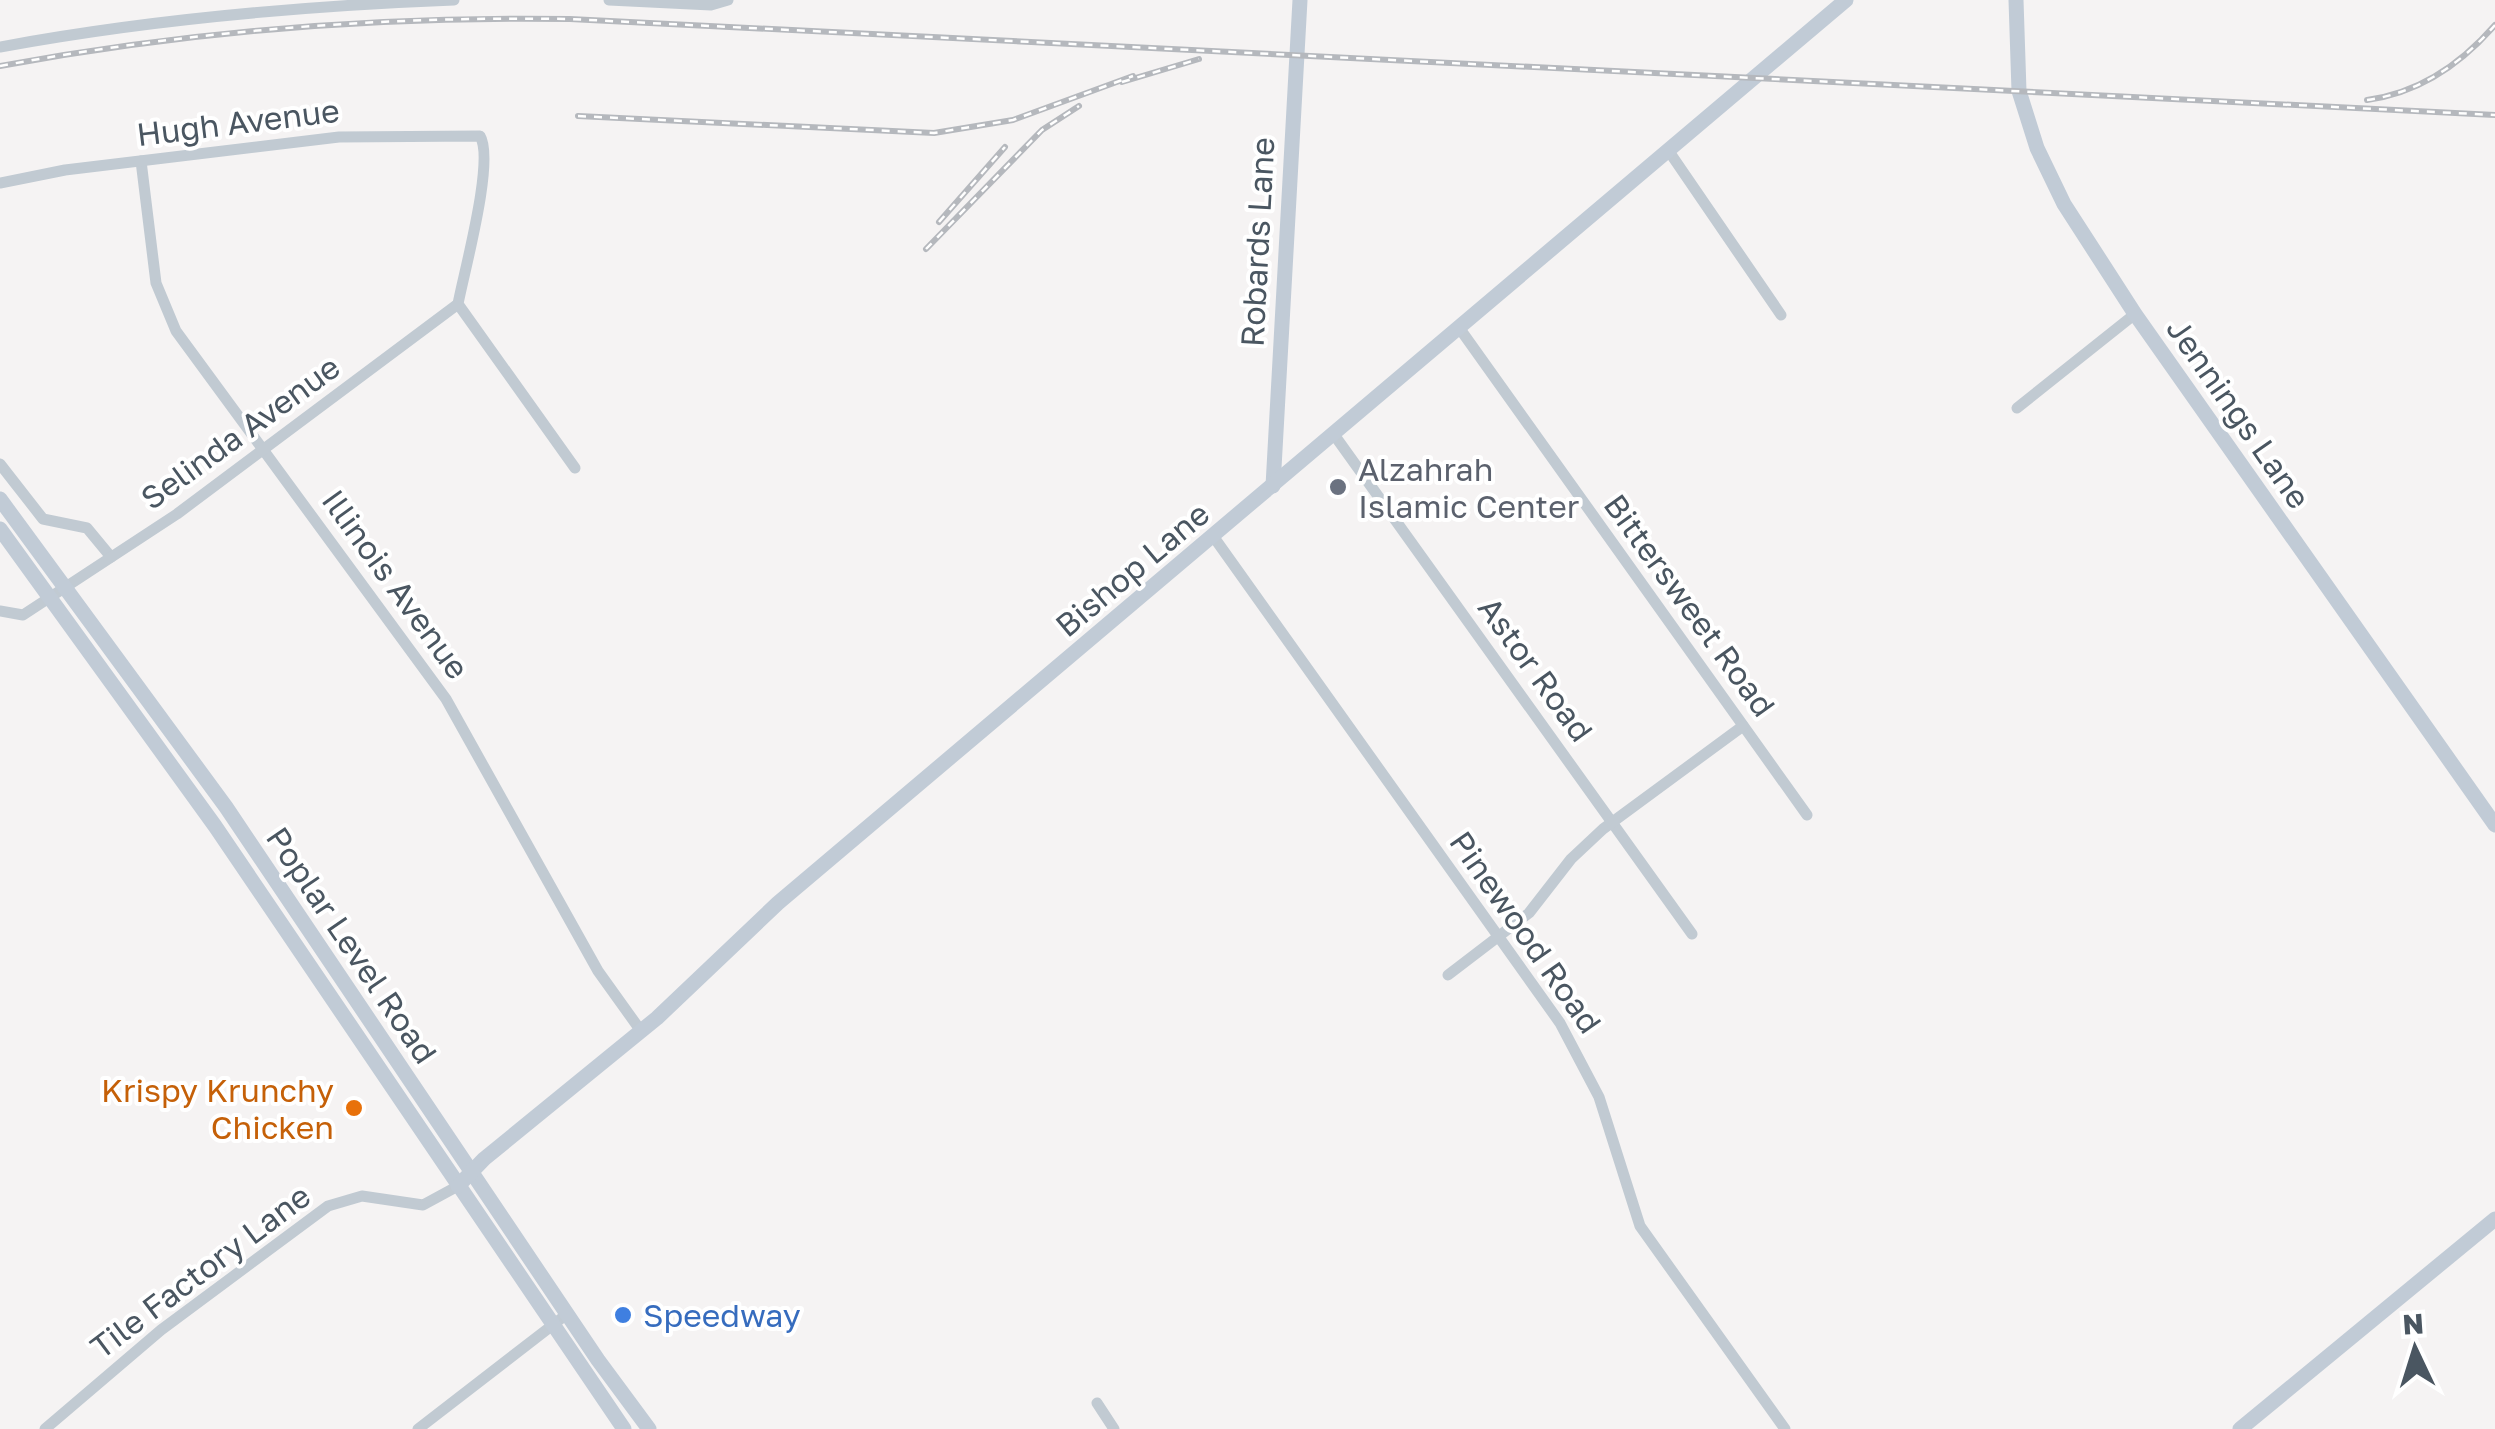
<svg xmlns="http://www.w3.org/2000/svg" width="2495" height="1429" viewBox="0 0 2495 1429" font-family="'Golos Text',sans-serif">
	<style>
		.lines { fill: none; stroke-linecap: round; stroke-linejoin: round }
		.street { stroke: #c1cad2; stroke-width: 11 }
		.secondary { stroke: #c1cbd6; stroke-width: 15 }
		.rail-casing { stroke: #b5b8bd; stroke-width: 6 }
		.rail { stroke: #fff; stroke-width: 2.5; stroke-dasharray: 8; stroke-linecap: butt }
		.worship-dot { fill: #6b7280; stroke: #fff; stroke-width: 4 }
		.food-dot { fill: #e8710a; stroke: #fff; stroke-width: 4 }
		.shop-dot { fill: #3f7fe0; stroke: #fff; stroke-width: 4 }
		.labels { text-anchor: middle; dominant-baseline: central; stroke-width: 8; stroke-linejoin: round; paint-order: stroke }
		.street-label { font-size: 32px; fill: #4a5661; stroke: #fff }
		.worship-label { font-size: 32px; fill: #5b616d; stroke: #fff; text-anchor: start }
		.food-label { font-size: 32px; fill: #c56008; stroke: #fff; text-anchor: end }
		.shop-label { font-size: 32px; fill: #366cbe; stroke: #fff; text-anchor: start }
	</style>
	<rect width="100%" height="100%" fill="#f5f3f3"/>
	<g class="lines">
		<!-- street -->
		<g class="street">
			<path d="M 609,0 L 711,5 L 728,0"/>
			<path d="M 0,47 C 151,19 301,6 454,0"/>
			<path d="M 1668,150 L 1781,315"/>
			<path d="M 141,161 L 156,283 L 176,331 L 446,699 L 598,971 L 641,1031"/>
			<path d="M 0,183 L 65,170 L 339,137 L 480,136 C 495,160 464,272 458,304 L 575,468"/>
			<path d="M 1460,329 L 1807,815"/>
			<path d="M 2017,408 L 2135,314"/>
			<path d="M 1335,436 L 1692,934"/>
			<path d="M 0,464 L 43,519 L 87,528 L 111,557"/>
			<path d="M 1213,536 L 1560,1023 L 1599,1097 L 1640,1226 L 1785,1429"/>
			<path d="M 0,611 L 23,615 L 177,514 L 458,304"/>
			<path d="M 1448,975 L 1529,913 L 1571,859 L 1603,829 L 1743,726"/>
			<path d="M 1097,1403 L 1114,1429"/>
			<path d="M 45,1429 L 161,1330 L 328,1206 L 362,1196 L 423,1205 L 458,1186"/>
			<path d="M 418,1429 L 567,1314"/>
		</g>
		<!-- secondary -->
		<g class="secondary">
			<path d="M 2016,0 L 2019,91 L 2037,148 L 2064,204 L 2135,314 L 2495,825"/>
			<path d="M 1273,486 L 1300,0"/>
			<path d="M 0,499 L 226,807 L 598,1360 L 649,1429"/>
			<path d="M 0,529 L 215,826 L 624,1429"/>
			<path d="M 458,1186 L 484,1159 L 657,1018 L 778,903 L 1846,0"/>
			<path d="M 2240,1429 L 2495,1219"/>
		</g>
		<!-- rail casing -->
		<g class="rail-casing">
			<g id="rail">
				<path d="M 0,66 C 189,31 378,16 570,19 L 2495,115"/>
				<path d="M 1122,82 L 1199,59"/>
				<path d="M 2367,100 C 2419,93 2462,63 2495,25"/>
				<path d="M 578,116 L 934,133 L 1013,120 L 1133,76"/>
				<path d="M 939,222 L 1005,147"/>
				<path d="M 926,249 L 1042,130 L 1079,106"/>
			</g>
		</g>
		<!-- rail -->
		<use href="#rail" class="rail"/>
	</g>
	<!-- markers -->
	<circle class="worship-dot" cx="1338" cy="487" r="10"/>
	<circle class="food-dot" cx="354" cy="1108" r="10"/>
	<circle class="shop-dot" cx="623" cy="1315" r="10"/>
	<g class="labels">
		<!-- street labels -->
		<g class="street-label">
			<text transform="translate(238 122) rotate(-7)">Hugh Avenue</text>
			<text transform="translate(1257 242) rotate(-87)">Robards Lane</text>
			<text transform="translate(2239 413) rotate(55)">Jennings Lane</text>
			<text transform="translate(240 432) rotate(-36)">Selinda Avenue</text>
			<text transform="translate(1132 569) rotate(-40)">Bishop Lane</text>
			<text transform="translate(396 584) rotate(54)">Illinois Avenue</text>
			<text transform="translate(1690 605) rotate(54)">Bittersweet Road</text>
			<text transform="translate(1536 669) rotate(54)">Astor Road</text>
			<text transform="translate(1526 932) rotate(55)">Pinewood Road</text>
			<text transform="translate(352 945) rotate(56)">Poplar Level Road</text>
			<text transform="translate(200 1271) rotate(-37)">Tile Factory Lane</text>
		</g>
		<!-- worship labels -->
		<g class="worship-label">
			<text x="1358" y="469">Alzahrah<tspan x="1358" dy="37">Islamic Center</tspan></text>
		</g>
		<!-- food labels -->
		<g class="food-label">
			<text x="334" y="1090">Krispy Krunchy<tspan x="334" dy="37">Chicken</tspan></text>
		</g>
		<!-- shop labels -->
		<g class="shop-label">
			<text x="643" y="1315">Speedway</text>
		</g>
	</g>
	<!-- north arrow -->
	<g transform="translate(2415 1349) rotate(356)" stroke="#ffffff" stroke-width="8" paint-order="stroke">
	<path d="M0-8L18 38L0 25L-18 38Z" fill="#4a5661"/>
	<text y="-15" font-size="28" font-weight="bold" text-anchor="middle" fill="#4a5661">N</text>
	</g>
</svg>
